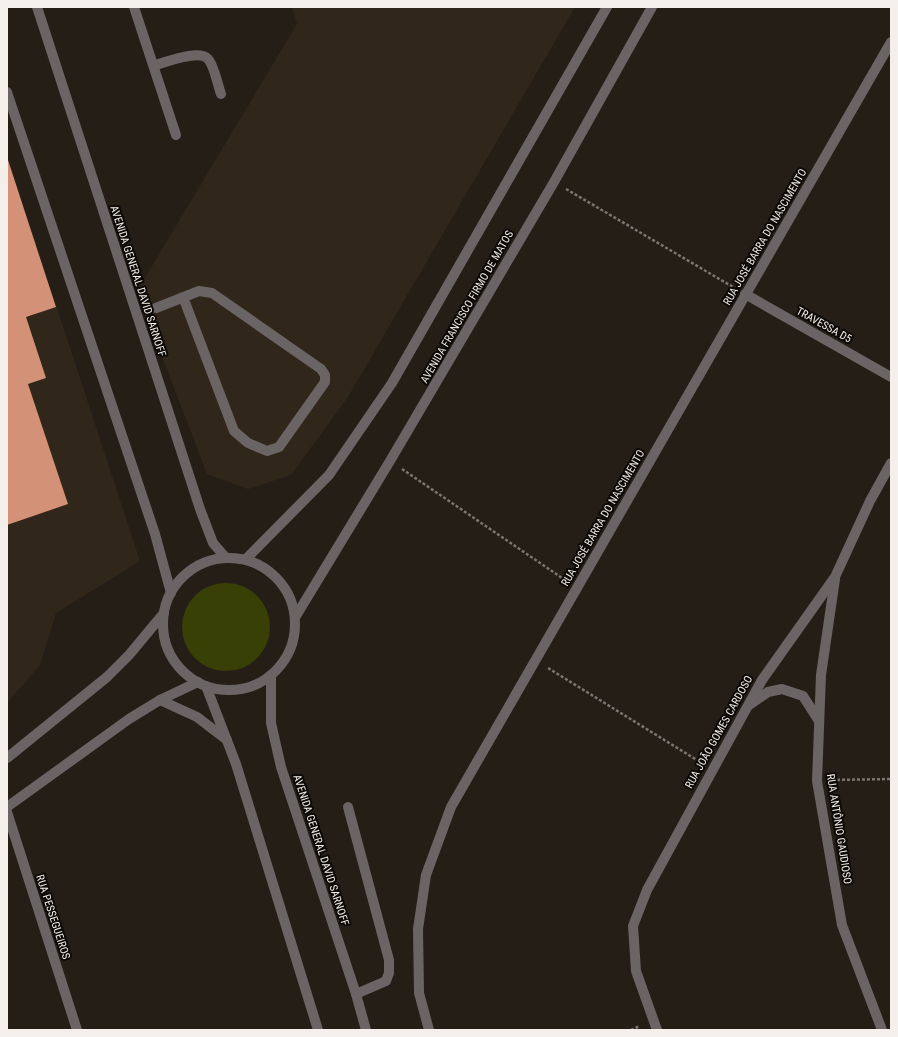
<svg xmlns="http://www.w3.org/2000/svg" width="898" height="1037" viewBox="0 0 898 1037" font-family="'Roboto Condensed',sans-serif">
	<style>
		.built { fill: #31261a }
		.green { fill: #394006 }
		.building { fill: #d39278 }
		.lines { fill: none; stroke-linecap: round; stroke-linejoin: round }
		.path { stroke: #7b756f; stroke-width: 2.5; stroke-dasharray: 3 2; stroke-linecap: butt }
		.minor { stroke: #6a6465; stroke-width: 10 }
		.labels { text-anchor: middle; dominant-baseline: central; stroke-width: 4; stroke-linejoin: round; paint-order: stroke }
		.street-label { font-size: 11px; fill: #f4efea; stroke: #0c0906 }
	</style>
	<rect width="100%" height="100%" fill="#251e17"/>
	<!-- built -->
	<g class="built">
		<path d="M 292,7 L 575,7 L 348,397 L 291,475 L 248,489 L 207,474 L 137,291 L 297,24 Z"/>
		<path d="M 7,156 L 140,561 L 56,613 L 40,665 L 7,703 Z"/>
	</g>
	<!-- green -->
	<circle class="green" cx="226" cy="627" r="44"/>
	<!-- building -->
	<path class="building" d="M 7,157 L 56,307 L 26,317 L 46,378 L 28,384 L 68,504 L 7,525 Z"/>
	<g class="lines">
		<!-- path -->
		<g class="path">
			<path d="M 566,189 L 733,287"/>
			<path d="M 402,469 L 565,580"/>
			<path d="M 548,668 L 700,762"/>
			<path d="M 832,780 L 891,779"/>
			<path d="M 631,1030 L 640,1026"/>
		</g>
		<!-- minor -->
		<g class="minor">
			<path d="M 37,7 L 200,509 L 213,543 L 226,558"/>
			<path d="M 134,7 L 176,135"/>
			<path d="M 155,65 C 167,62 199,49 208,59 C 214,65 218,86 221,94"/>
			<path d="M 7,92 L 155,534 L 171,593"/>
			<path d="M 745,294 L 891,377"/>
			<path d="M 156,308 L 199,291 L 212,293 L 321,369 L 325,375 L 325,382 L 279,447 L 267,451 L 248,443 L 234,431 L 183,297"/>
			<circle cx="229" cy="624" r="66"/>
			<path d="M 246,559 L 329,475 L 392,383 L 607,7"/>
			<path d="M 835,579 L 821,675 L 817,781 L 842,925 L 882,1030"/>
			<path d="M 296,616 L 390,461 L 554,182 L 652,7"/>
			<path d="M 271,675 L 271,723 L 281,767 L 356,994 L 366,1030"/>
			<path d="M 206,686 L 236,764 L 318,1030"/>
			<path d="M 160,700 L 197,717 L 227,740"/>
			<path d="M 749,705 L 768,692 L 782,689 L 803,696 L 819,721"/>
			<path d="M 7,758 L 107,677 L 129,655 L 164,613"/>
			<path d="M 7,807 L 129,719 L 160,700 L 198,682"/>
			<path d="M 348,807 L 389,960 L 389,973 L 386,981 L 356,994"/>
			<path d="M 7,812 L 77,1030"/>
			<path d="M 429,1030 L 419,993 L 418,929 L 426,875 L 451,807 L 891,42"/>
			<path d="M 657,1030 L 636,971 L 633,926 L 647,890 L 762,680 L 835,577 L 870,501 L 891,463"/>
		</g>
	</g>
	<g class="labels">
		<!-- street labels -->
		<g class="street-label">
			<text transform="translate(765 237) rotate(-60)">RUA JOSÉ BARRA DO NASCIMENTO</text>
			<text transform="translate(138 281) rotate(72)">AVENIDA GENERAL DAVID SARNOFF</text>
			<text transform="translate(467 307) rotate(-60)">AVENIDA FRANCISCO FIRMO DE MATOS</text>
			<text transform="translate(824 325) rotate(29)">TRAVESSA D5</text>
			<text transform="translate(603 518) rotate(-60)">RUA JOSÉ BARRA DO NASCIMENTO</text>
			<text transform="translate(719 732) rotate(-61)">RUA JOÃO GOMES CARDOSO</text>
			<text transform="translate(839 829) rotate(81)">RUA ANTÔNIO GAUDIOSO</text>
			<text transform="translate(321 850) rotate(72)">AVENIDA GENERAL DAVID SARNOFF</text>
			<text transform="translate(53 917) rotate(72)">RUA PESSEGUEIROS</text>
		</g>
	</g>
	<!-- border -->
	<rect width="898" height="1037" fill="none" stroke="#f4efea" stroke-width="16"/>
</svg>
